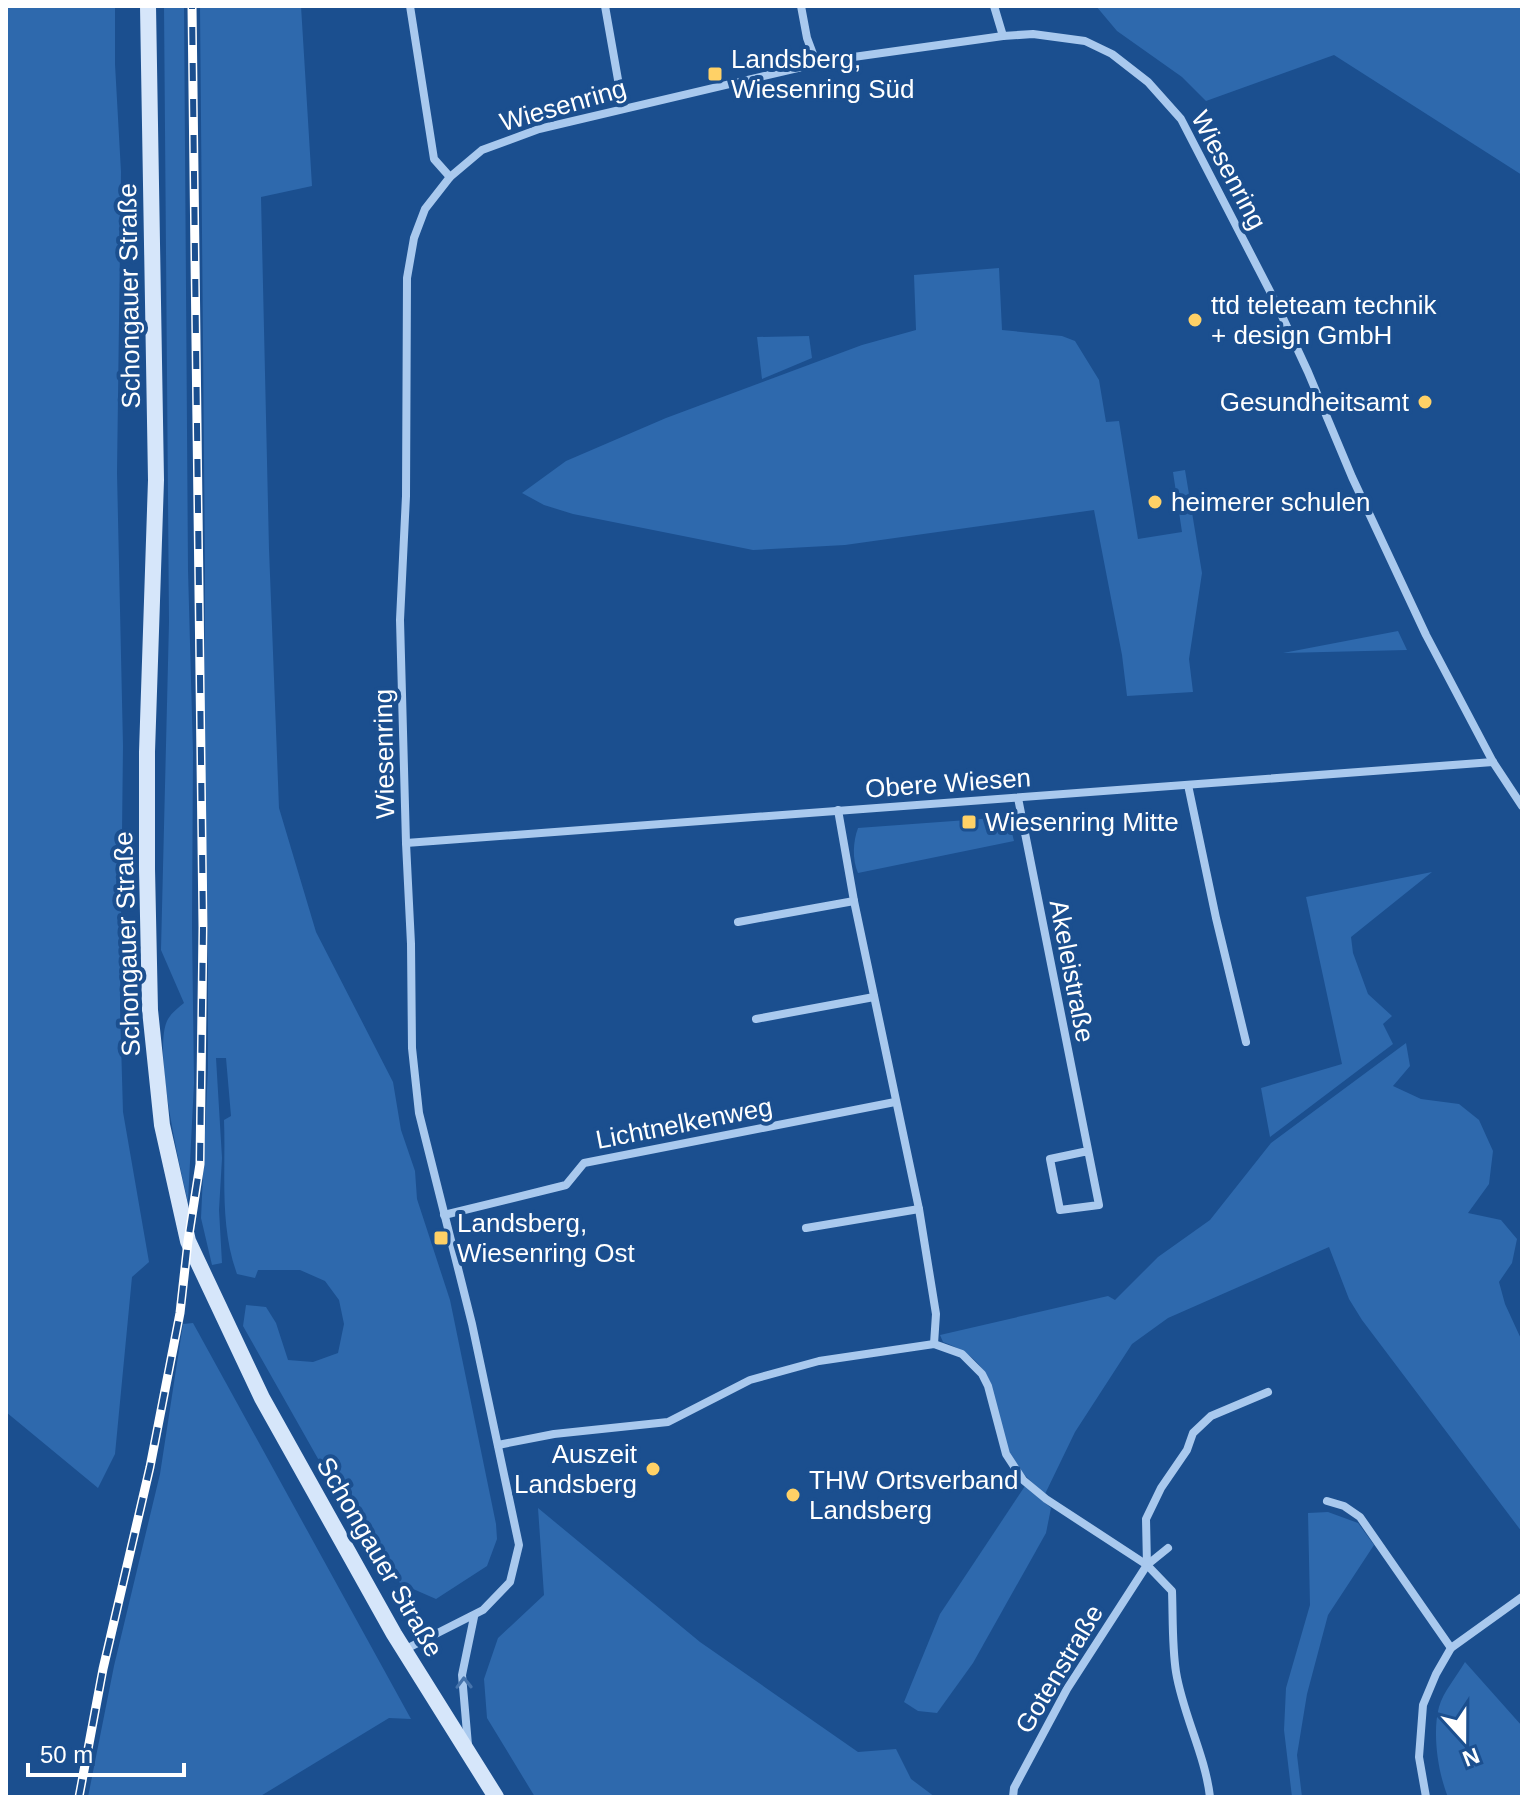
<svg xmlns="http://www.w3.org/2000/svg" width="1528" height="1803" viewBox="0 0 1528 1803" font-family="Arial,sans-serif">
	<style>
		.green { fill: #2e69ad }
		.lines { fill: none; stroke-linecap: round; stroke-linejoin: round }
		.street { stroke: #a9c9ee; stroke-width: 8 }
		.secondary { stroke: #d6e6fa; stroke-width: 16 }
		.rail-casing { stroke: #fff; stroke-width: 9 }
		.rail { stroke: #1b4f8f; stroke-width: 6; stroke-dasharray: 18; stroke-linecap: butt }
		.oneway { stroke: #4674ac }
		.poi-dot { fill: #ffd166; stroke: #1b4f8f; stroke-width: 3 }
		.labels { text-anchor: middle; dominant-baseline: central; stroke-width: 8; stroke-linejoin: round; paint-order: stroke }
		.poi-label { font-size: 26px; fill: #fff; stroke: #1b4f8f; text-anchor: start }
		.street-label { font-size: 26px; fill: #fff; stroke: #1b4f8f }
	</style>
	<rect width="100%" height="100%" fill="#1b4f8f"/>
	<!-- green -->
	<g class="green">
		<path d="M 6,6 L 115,6 L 115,64 L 121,172 L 117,473 L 123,746 L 120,1007 L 123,1112 L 149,1262 L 132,1277 L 115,1454 L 98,1488 L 6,1412 Z"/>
		<path d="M 164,6 L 184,6 L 188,570 L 193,753 L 192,927 L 194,1083 L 188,1202 C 180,1167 153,1052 167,1021 C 170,1014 178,1008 184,1003 L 161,950 L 169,622 Z"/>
		<path d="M 200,6 L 301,6 L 312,186 L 261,197 L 269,549 L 279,808 L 316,932 L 393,1082 L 401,1130 L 415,1171 L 417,1199 L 450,1300 L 496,1524 L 497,1539 L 487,1566 L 436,1599 L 404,1585 L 382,1572 L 243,1326 L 246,1305 L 266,1307 L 276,1323 L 288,1360 L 313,1362 L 338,1353 L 344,1324 L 339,1300 L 325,1281 L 300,1270 L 258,1270 L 255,1278 L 237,1274 C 219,1224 226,1173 224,1120 L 231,1116 L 226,1058 L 216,1058 L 222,1158 L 219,1210 L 222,1263 L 212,1265 L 201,1218 L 208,1068 L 208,926 L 204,750 L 205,571 Z"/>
		<path d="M 1096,6 L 1522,6 L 1522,175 L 1334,55 L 1206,101 L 1182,77 L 1117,31 Z"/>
		<path d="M 999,268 L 1002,330 L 1062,336 L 1075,341 L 1099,380 L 1106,422 L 1119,421 L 1138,539 L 1182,532 L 1173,472 L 1185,470 L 1202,573 L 1189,659 L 1193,692 L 1127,696 L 1122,655 L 1094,510 L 845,545 L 753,550 L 573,514 L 544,505 L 522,493 L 566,461 L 666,418 L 862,345 L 916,330 L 914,275 Z"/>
		<path d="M 809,336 L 812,358 L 762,379 L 757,337 Z"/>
		<path d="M 1398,631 L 1407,650 L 1283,653 Z"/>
		<path d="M 1008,817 L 1014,841 L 858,873 C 852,860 853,841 858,828 Z"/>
		<path d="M 1432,872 L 1351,937 L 1353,953 L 1368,994 L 1392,1016 L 1383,1024 L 1393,1044 L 1270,1137 L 1261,1088 L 1342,1064 L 1306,897 Z"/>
		<path d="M 1406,1043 L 1410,1066 L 1393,1086 L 1421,1099 L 1459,1104 L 1479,1120 L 1493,1151 L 1489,1184 L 1468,1213 L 1501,1220 L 1517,1239 L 1512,1263 L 1499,1282 L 1505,1304 L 1522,1341 L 1522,1532 L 1362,1320 L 1349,1299 L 1329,1247 L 1168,1318 L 1132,1344 L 1075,1432 L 1045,1494 C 1032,1482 1016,1469 1009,1452 C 989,1403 1003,1363 943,1342 L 940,1335 L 1108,1296 L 1115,1300 L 1158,1257 L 1210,1220 L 1271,1143 Z"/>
		<path d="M 193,1323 L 411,1719 L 389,1718 L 259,1797 L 88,1797 L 114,1666 L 160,1474 L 183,1324 Z"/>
		<path d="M 1025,1486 L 1051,1508 L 1046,1533 L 973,1663 L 937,1713 L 918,1711 L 904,1702 L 940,1614 Z"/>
		<path d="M 538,1508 L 700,1642 L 858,1752 L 896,1749 L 911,1779 L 935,1797 L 535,1797 L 487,1718 L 484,1679 L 498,1638 L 544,1595 Z"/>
		<path d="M 1328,1512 L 1358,1523 L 1374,1545 L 1328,1615 L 1307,1694 L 1297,1755 L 1302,1797 L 1292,1797 L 1284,1730 L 1286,1688 L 1310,1605 L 1308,1513 Z"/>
		<path d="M 1465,1662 L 1522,1726 L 1522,1797 L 1448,1797 C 1438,1773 1432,1733 1439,1707 C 1443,1692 1457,1676 1465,1662 Z"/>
	</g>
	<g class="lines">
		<!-- street -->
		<g class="street">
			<path d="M 410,6 L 434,159 L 450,177"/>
			<path d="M 605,6 L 623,108"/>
			<path d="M 801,6 L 807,38 L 816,62"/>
			<path d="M 994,6 L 1003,36"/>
			<path d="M 1188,785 L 1216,918 L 1246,1042"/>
			<path d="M 1018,798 L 1099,1205 L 1060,1210 L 1050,1159 L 1088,1151"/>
			<path d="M 838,810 L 854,901 L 919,1209 L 936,1314 L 934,1344"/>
			<path d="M 406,843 L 1493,762"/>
			<path d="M 738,922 L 854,901"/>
			<path d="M 756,1019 L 874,997"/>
			<path d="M 444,1215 L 566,1185 L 584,1163 L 895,1102"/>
			<path d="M 806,1228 L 919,1209"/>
			<path d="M 498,1445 L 554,1434 L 668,1422 L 750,1380 L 819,1361 L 934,1344 L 962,1354 L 982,1374 L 988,1386 L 1006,1454 L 1023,1480 L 1046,1499 L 1147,1565 L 1172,1591 C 1173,1617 1172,1646 1176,1672 C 1183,1715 1205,1754 1210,1797"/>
			<path d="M 1327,1501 L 1344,1506 L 1360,1517 L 1451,1648"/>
			<path d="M 1147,1565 L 1146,1519 L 1161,1488 L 1187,1450 L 1193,1433 L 1211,1416 L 1268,1392"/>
			<path d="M 404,1650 L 483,1610 L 510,1582 L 519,1545 L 472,1324 L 419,1113 L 412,1048 L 411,944 L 406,843 L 400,620 L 406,496 L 407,278 L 414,238 L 425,209 L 450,177 L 482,150 L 539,129 L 832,60 L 1003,36 L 1033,34 L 1085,41 L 1112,54 L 1148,82 L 1181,119 L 1275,301 L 1308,372 L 1352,477 L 1426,635 L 1493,762 L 1522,806"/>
			<path d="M 468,1745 L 462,1675 L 474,1617"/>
			<path d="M 1013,1797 L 1014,1788 L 1067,1689 L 1147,1565 L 1168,1548"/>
			<path d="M 1426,1797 L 1419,1757 L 1423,1705 L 1436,1674 L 1451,1648 L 1522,1597"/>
		</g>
		<!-- secondary -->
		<path class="secondary" d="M 148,6 L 156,480 L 147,752 L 147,869 L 150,1010 L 162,1125 L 188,1241 L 262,1398 L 394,1634 L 496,1797"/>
		<!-- rail casing -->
		<g class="rail-casing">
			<path id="rail" d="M 79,1797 L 103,1669 L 150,1467 L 180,1313 L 188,1241 L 200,1164 L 203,927 L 192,6"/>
		</g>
		<!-- rail -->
		<use href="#rail" class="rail"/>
	</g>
	<!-- one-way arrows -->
	<defs><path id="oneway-chevron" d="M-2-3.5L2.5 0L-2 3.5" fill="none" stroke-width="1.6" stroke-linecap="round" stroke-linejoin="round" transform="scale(2)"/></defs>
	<use class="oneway" href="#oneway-chevron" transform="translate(464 1683) rotate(-91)"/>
	<!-- markers -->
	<g class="poi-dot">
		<rect x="707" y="66" width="16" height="16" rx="4"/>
		<circle cx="1195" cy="320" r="8"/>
		<circle cx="1425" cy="402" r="8"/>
		<circle cx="1155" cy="502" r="8"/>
		<rect x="961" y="814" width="16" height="16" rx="4"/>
		<rect x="433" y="1230" width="16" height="16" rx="4"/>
		<circle cx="653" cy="1469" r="8"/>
		<circle cx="793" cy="1495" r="8"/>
	</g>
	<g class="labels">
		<!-- poi labels -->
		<g class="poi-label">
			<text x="731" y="59">Landsberg,<tspan x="731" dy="30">Wiesenring Süd</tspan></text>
			<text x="1211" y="305">ttd teleteam technik<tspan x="1211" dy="30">+ design GmbH</tspan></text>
			<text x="1409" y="402" text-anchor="end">Gesundheitsamt</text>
			<text x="1171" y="502">heimerer schulen</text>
			<text x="985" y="822">Wiesenring Mitte</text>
			<text x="457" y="1223">Landsberg,<tspan x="457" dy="30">Wiesenring Ost</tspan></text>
			<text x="637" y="1454" text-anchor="end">Auszeit<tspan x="637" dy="30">Landsberg</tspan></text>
			<text x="809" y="1480">THW Ortsverband<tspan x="809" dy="30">Landsberg</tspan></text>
		</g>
		<!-- street labels -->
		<g class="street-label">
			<text transform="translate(563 105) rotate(-16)">Wiesenring</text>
			<text transform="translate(1229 170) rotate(62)">Wiesenring</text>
			<text transform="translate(129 296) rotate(-91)">Schongauer Straße</text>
			<text transform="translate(384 754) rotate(-91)">Wiesenring</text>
			<text transform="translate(948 783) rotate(-4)">Obere Wiesen</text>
			<text transform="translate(127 944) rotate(-92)">Schongauer Straße</text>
			<text transform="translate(1072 971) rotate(79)">Akeleistraße</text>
			<text transform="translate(684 1123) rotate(-11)">Lichtnelkenweg</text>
			<text transform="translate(380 1557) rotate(60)">Schongauer Straße</text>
			<text transform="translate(1059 1669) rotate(-59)">Gotenstraße</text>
		</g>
	</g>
	<!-- border -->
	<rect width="1528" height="1803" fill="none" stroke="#ffffff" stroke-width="16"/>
	<!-- north arrow -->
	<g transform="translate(1464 1739) rotate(159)" stroke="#1b4f8f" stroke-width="6" paint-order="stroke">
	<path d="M0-6L14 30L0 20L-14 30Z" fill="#ffffff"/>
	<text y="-12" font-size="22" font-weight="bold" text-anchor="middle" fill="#ffffff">N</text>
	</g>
	<!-- scale -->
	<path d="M28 1763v12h156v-12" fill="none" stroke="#ffffff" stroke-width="4"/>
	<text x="40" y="1763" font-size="24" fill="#ffffff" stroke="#1b4f8f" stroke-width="6" paint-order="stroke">50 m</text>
</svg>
